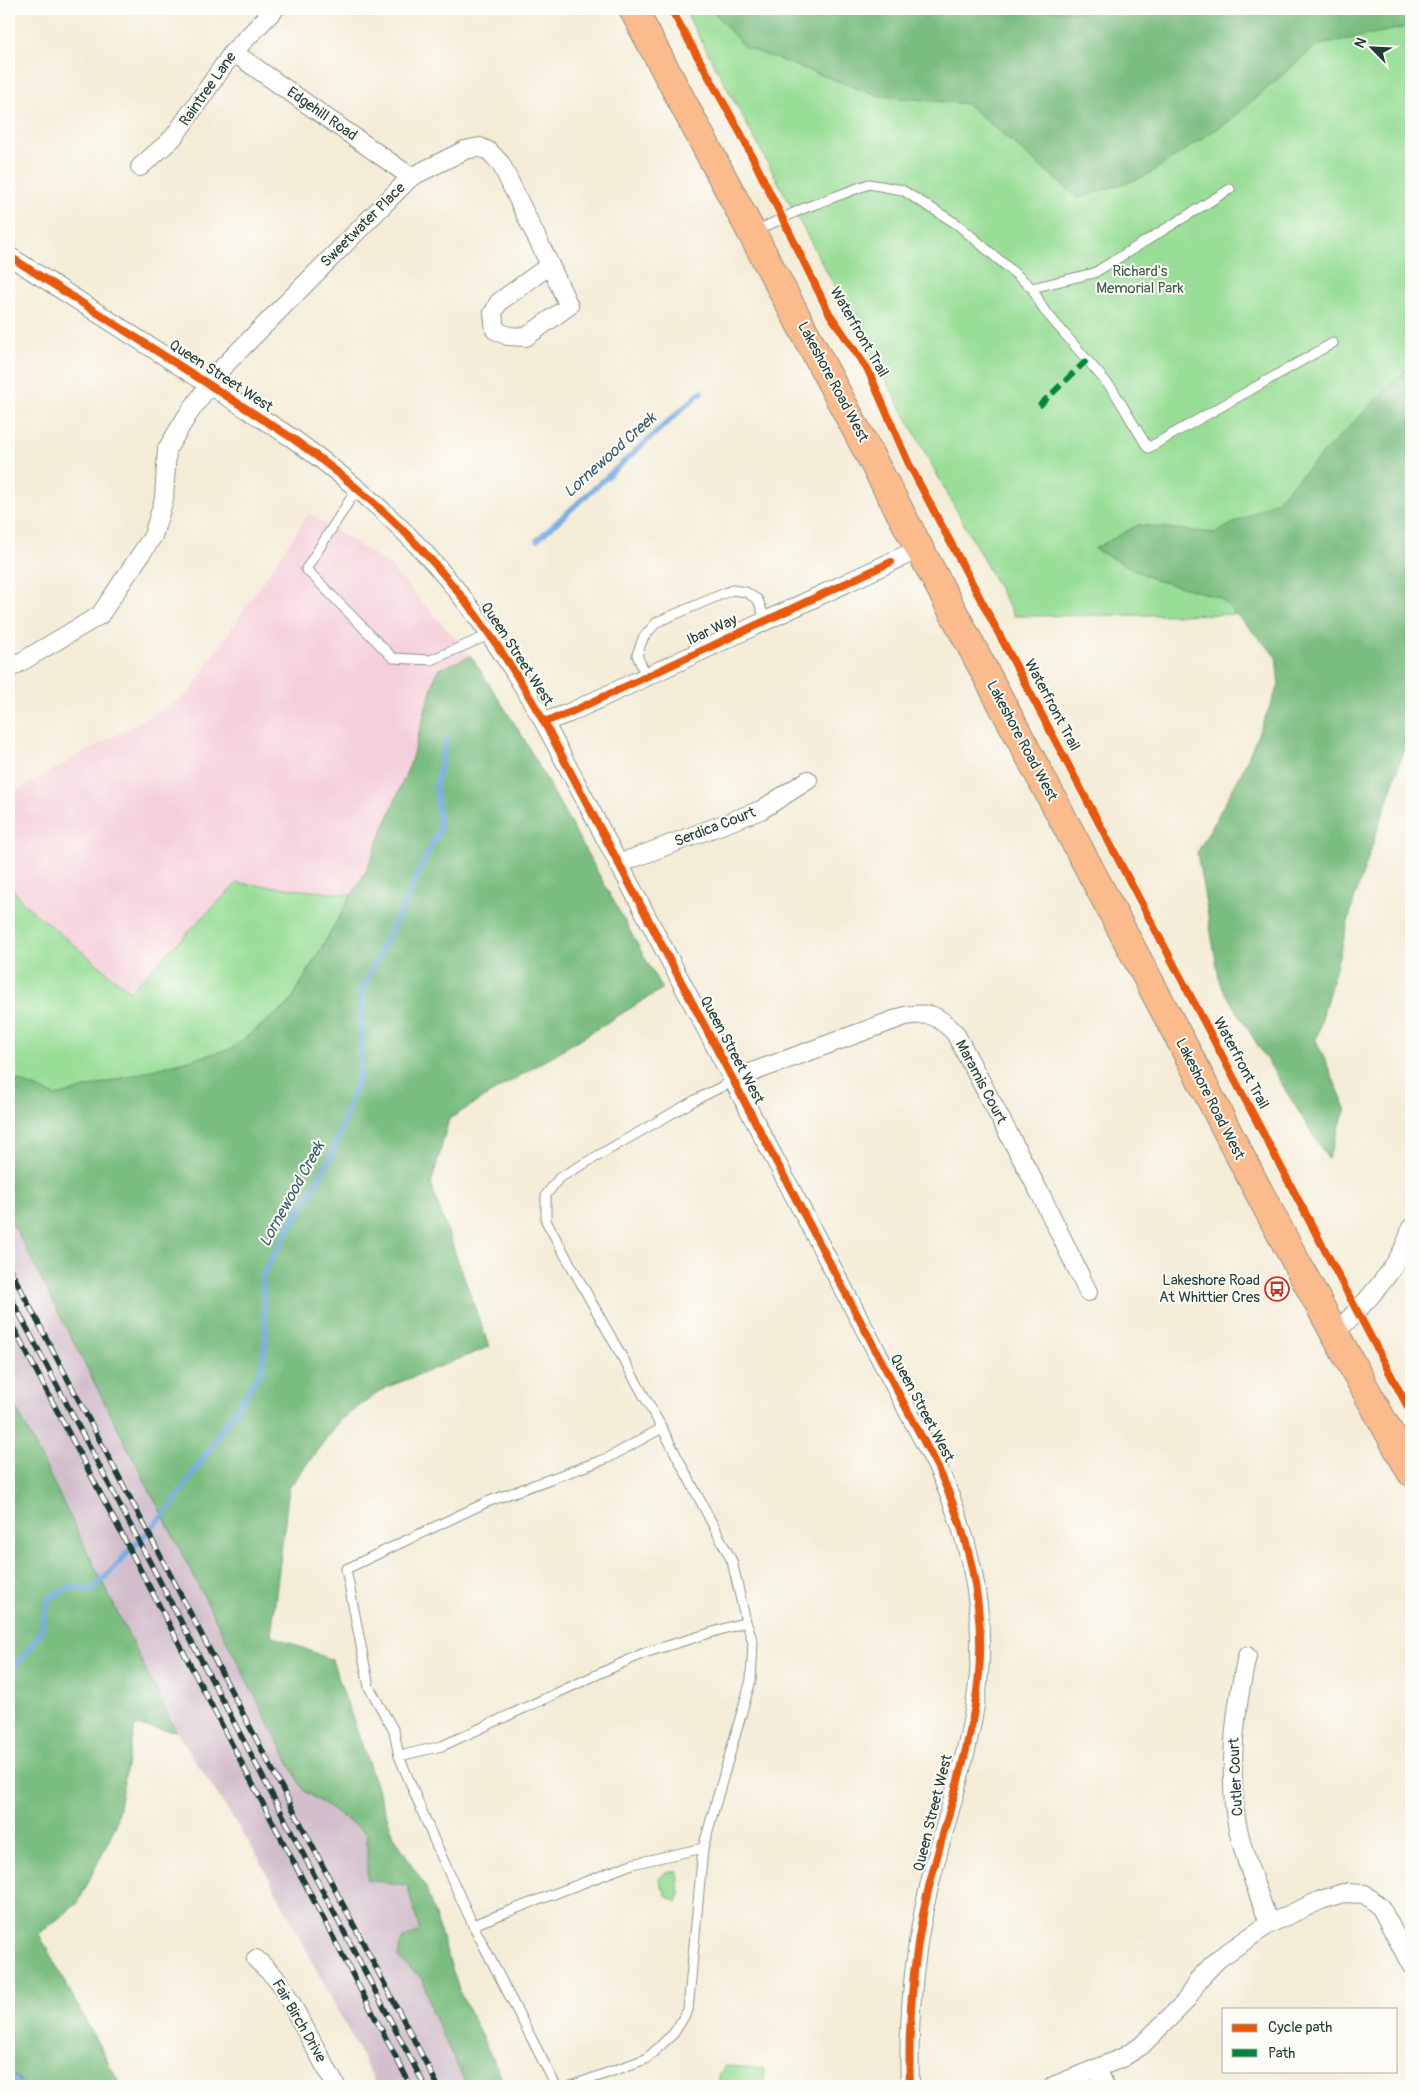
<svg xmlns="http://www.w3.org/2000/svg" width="1420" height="2095" viewBox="0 0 1420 2095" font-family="Pangolin,sans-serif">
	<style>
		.built { fill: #f5cfda }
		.industrial { fill: #d1bdcb }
		.green { fill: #99de97; stroke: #5c8e66 }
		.forest { fill: #7abd80; stroke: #4c7d5a }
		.water { fill: #77ace4; stroke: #4b748c }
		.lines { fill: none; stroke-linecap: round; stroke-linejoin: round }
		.stream { stroke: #77ace4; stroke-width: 5.5 }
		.service-casing { stroke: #8a9486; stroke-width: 11 }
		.minor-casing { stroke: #8a9486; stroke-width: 20 }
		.primary-casing { stroke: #8a9486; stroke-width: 30 }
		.service { stroke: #fff; stroke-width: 9 }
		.minor { stroke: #fff; stroke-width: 18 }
		.primary { stroke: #fbbb8c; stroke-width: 28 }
		.rail-casing { stroke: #1f3d34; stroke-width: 5.5 }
		.rail { stroke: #fdfcf7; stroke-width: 4; stroke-dasharray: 11; stroke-linecap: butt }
		.quiet { stroke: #00873e; stroke-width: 6; stroke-dasharray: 12 6; stroke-linecap: butt }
		.cycleway-casing { stroke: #fdfcf7; stroke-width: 11 }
		.cycleway { stroke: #e8590c; stroke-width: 8 }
		.labels { text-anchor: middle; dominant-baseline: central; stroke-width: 4; stroke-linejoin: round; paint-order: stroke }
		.street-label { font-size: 15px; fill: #1f3d34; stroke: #fdfcf7 }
		.park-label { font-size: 15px; fill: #375d48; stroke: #fdfcf7 }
		.poi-label { font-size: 15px; fill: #1f3d34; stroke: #fdfcf7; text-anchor: end }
		.water-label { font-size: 16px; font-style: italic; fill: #395e69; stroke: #fdfcf7 }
	</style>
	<rect width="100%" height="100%" fill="#fdfcf7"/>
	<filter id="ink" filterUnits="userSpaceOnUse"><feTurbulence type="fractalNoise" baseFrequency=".02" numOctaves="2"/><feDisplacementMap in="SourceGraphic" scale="10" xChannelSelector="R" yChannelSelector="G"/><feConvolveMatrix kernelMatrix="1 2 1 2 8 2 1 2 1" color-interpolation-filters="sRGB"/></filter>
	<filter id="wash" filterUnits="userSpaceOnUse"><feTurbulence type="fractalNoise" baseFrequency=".0096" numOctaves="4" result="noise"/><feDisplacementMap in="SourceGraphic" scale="20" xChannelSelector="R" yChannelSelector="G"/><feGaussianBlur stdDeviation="1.12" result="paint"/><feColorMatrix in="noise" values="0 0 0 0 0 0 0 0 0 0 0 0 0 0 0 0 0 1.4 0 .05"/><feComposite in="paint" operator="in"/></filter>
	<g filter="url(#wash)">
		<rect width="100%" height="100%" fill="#f4ecd7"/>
		<!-- built -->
		<path class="built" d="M 309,513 L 389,565 L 471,656 L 437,671 L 410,764 L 367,869 L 289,1004 L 9,1077 L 9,795 L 187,695 Z"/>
		<!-- industrial -->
		<path class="industrial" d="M 9,1197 L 271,1635 L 332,1660 L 394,1836 L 426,1888 L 460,1993 L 506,2086 L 377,2086 L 258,1857 L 176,1731 L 9,1393 Z"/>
		<!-- green -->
		<g class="green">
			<path d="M 684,9 L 1411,9 L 1411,473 L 1274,614 L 1014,616 Z"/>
			<path d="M 237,883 L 352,895 L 289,1004 L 231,1049 L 56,1096 L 9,1077 L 9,884 L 23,903 L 130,991 Z"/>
			<path d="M 666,1872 L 678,1872 L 680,1894 L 677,1902 L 667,1897 L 659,1879 Z"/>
			<path d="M 726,2066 L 764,2068 L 765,2086 L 721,2086 L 718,2075 Z"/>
		</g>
		<!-- forest -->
		<g class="forest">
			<path d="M 711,9 L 995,9 L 1088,12 L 1094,9 L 1411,9 L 1411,26 L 1316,46 L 1229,121 L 1144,177 L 1078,198 L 967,104 L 879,96 L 744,47 Z"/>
			<path d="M 1411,364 L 1411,729 L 1355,897 L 1316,1040 L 1346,1108 L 1328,1159 L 1220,984 L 1197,853 L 1241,774 L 1279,685 L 1276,656 L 1219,597 L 1155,580 L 1094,549 L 1138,525 L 1215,533 L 1276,501 Z"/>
			<path d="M 471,656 L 523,737 L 662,989 L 449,1119 L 431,1185 L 489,1347 L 385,1388 L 340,1420 L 289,1488 L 271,1635 L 332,1660 L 394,1836 L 426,1888 L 460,1993 L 506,2086 L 467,2086 L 432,2013 L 423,1979 L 398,1958 L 402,1939 L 420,1931 L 407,1885 L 367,1880 L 367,1834 L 303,1790 L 9,1216 L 9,1077 L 56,1096 L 231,1049 L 289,1004 L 367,869 L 410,764 L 437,670 Z"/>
			<path d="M 9,1393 L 176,1731 L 135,1726 L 115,1827 L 78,1903 L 39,1934 L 121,2086 L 23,2086 L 18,2078 L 9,2071 Z"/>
		</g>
		<!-- water -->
		<path class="water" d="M 9,2071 L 18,2078 L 23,2086 L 9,2086 Z"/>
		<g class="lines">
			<!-- stream -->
			<g class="stream">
				<path d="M 537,540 L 701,392"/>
				<path d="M 9,1675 L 40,1634 L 48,1599 L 72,1586 L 91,1592 L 170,1508 L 262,1370 L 266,1337 L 262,1276 L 332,1155 L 360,1074 L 362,991 L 440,828 L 436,785 L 447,738"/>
			</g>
		</g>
	</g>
	<g filter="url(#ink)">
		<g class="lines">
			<!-- service casing -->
			<g class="service-casing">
				<g id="service">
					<path d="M 754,232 L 802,209 L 869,184 L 902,190 L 957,224 L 1032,288 L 1044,310 L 1113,390 L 1148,448 L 1333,343"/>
					<path d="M 1032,288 L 1094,273 L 1230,189"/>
					<path d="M 358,487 L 306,569 L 393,658 L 431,660 L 491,634"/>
					<path d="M 646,676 L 637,655 L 643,638 L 657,622 L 732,590 L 746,592 L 758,600 L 766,621"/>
					<path d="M 399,1756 L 442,1746 L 644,1653 L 746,1622"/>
					<path d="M 473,1925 L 632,1864 L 703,1848"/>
					<path d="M 556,2086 L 473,1925 L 434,1840 L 399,1756 L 394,1731 L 369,1687 L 346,1569 L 487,1502 L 608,1458 L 662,1428"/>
					<path d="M 571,2086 L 646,2059 L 674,2033 L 688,2010 L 703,1848 L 751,1680 L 753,1642 L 746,1622 L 732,1561 L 662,1428 L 546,1221 L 546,1195 L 559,1178 L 697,1099 L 733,1081"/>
				</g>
			</g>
			<!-- minor casing -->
			<g class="minor-casing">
				<g id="minor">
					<path d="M 233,52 L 411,177"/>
					<path d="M 140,167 L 173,138 L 233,52 L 275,9"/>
					<path d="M 9,256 L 292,438 C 406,519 476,600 544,722 L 938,1468 C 968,1534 985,1601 979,1674 C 972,1753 940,1832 924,1909 C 912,1968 908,2027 910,2086"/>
					<path d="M 9,669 L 100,615 L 153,536 L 164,499 L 167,449 L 187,416 L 219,371 L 411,177 L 465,150 L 480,147 L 490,152 L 501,164 L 550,265 L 499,302 L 493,313 L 495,330 L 508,336 L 526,337 L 569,306 L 550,265"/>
					<path d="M 544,722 L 569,713 L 921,548"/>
					<path d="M 618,864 L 761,810 L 808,780"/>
					<path d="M 733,1081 L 758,1070 L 905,1016 C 931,1012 936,1014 955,1033 L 1042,1197 L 1088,1292"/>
					<path d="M 1334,1334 C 1361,1308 1403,1265 1411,1228"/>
					<path d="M 1247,1656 C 1236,1705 1230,1754 1234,1804 C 1238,1845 1256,1885 1269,1924"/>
					<path d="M 256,1959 L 279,1981 L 336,2086"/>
					<path d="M 1097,2069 L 1105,2086"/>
					<path d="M 1053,2086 L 1122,2058 L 1141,2046 L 1185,2002 L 1199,1979 L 1218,1959 L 1269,1924 L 1321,1900 L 1343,1893 L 1365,1894 L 1381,1908 L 1411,1965"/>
				</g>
			</g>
			<!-- primary casing -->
			<g class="primary-casing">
				<path id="primary" d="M 633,9 L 1193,1064 C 1262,1202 1336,1337 1411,1472"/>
			</g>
			<!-- service -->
			<use href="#service" class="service"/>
			<!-- minor -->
			<use href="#minor" class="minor"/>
			<!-- primary -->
			<use href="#primary" class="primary"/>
			<!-- rail casing -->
			<g class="rail-casing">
				<g id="rail">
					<path d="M 9,1267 L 438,2086"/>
					<path d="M 9,1294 L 425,2086"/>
					<path d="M 9,1319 L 411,2086"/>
				</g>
			</g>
			<!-- rail -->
			<use href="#rail" class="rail"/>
			<!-- quiet -->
			<path class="quiet" d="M 1039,406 L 1087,360"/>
			<!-- cycleway casing -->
			<g class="cycleway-casing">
				<g id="cycleway">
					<path d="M 671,9 L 741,134 L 829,313 L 868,370 L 908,462 L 1411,1413"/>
					<path d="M 9,256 L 292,438 C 406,519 476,600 544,722 L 938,1468 C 968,1534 985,1601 979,1674 C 972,1753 940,1832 924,1909 C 912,1968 908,2027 910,2086"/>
					<path d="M 544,722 L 569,713 L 891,562"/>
				</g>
			</g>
			<!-- cycleway -->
			<use href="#cycleway" class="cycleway"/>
		</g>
	</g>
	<!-- icons -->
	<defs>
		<g id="bus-ring" transform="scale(1.25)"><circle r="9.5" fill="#fdfcf7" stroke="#c8321e" stroke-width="1.5"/><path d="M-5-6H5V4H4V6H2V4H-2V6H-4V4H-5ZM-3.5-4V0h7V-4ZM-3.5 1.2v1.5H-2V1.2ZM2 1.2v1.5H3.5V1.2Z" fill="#c8321e"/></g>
	</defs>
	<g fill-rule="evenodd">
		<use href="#bus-ring" x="1277" y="1289"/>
	</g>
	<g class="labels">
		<!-- street labels -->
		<g class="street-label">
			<text transform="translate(208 89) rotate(-55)">Raintree Lane</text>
			<text transform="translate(322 114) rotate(35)">Edgehill Road</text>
			<text transform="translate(363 225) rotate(-45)">Sweetwater Place</text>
			<text transform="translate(859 332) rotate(60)">Waterfront Trail</text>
			<text transform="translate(221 376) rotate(33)">Queen Street West</text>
			<text transform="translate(833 382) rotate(62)">Lakeshore Road West</text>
			<text transform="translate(712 630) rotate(-25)">Ibar Way</text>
			<text transform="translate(517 654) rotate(57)">Queen Street West</text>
			<text transform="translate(1052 705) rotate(62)">Waterfront Trail</text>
			<text transform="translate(1022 741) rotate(62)">Lakeshore Road West</text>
			<text transform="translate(715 827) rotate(-21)">Serdica Court</text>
			<text transform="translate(732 1050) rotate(62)">Queen Street West</text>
			<text transform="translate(1241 1063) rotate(62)">Waterfront Trail</text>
			<text transform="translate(981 1082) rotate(62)">Maramis Court</text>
			<text transform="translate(1210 1099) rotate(63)">Lakeshore Road West</text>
			<text transform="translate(922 1408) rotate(62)">Queen Street West</text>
			<text transform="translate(1236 1777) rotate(-93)">Cutler Court</text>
			<text transform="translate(933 1813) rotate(-76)">Queen Street West</text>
			<text transform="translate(299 2021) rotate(60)">Fair Birch Drive</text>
		</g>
		<!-- park labels -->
		<g class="park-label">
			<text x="1140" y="271">Richard's<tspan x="1140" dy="17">Memorial Park</tspan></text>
		</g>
		<!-- poi labels -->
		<g class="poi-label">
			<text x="1260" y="1280">Lakeshore Road<tspan x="1260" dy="17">At Whittier Cres</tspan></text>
		</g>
		<!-- water labels -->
		<g class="water-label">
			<text transform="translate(610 455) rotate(-42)">Lornewood Creek</text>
			<text transform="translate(292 1194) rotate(-61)">Lornewood Creek</text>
		</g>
	</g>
	<!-- margin -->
	<rect width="1420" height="2095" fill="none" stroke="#fdfcf7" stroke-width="30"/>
	<!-- legend -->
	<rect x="1222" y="2008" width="175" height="65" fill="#fdfcf7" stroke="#a4b0a9"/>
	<rect x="1232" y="2024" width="25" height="8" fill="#e8590c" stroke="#a4b0a9"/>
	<text x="1268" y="2032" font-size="15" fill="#1f3d34">Cycle path</text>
	<rect x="1232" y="2049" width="25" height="8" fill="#00873e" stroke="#a4b0a9"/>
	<text x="1268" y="2058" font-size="15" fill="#1f3d34">Path</text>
	<!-- north arrow -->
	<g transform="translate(1372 48) rotate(294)" stroke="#fdfcf7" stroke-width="4" paint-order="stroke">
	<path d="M0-4L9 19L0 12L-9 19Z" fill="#1f3d34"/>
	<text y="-8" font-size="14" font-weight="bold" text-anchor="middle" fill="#1f3d34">N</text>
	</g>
</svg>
